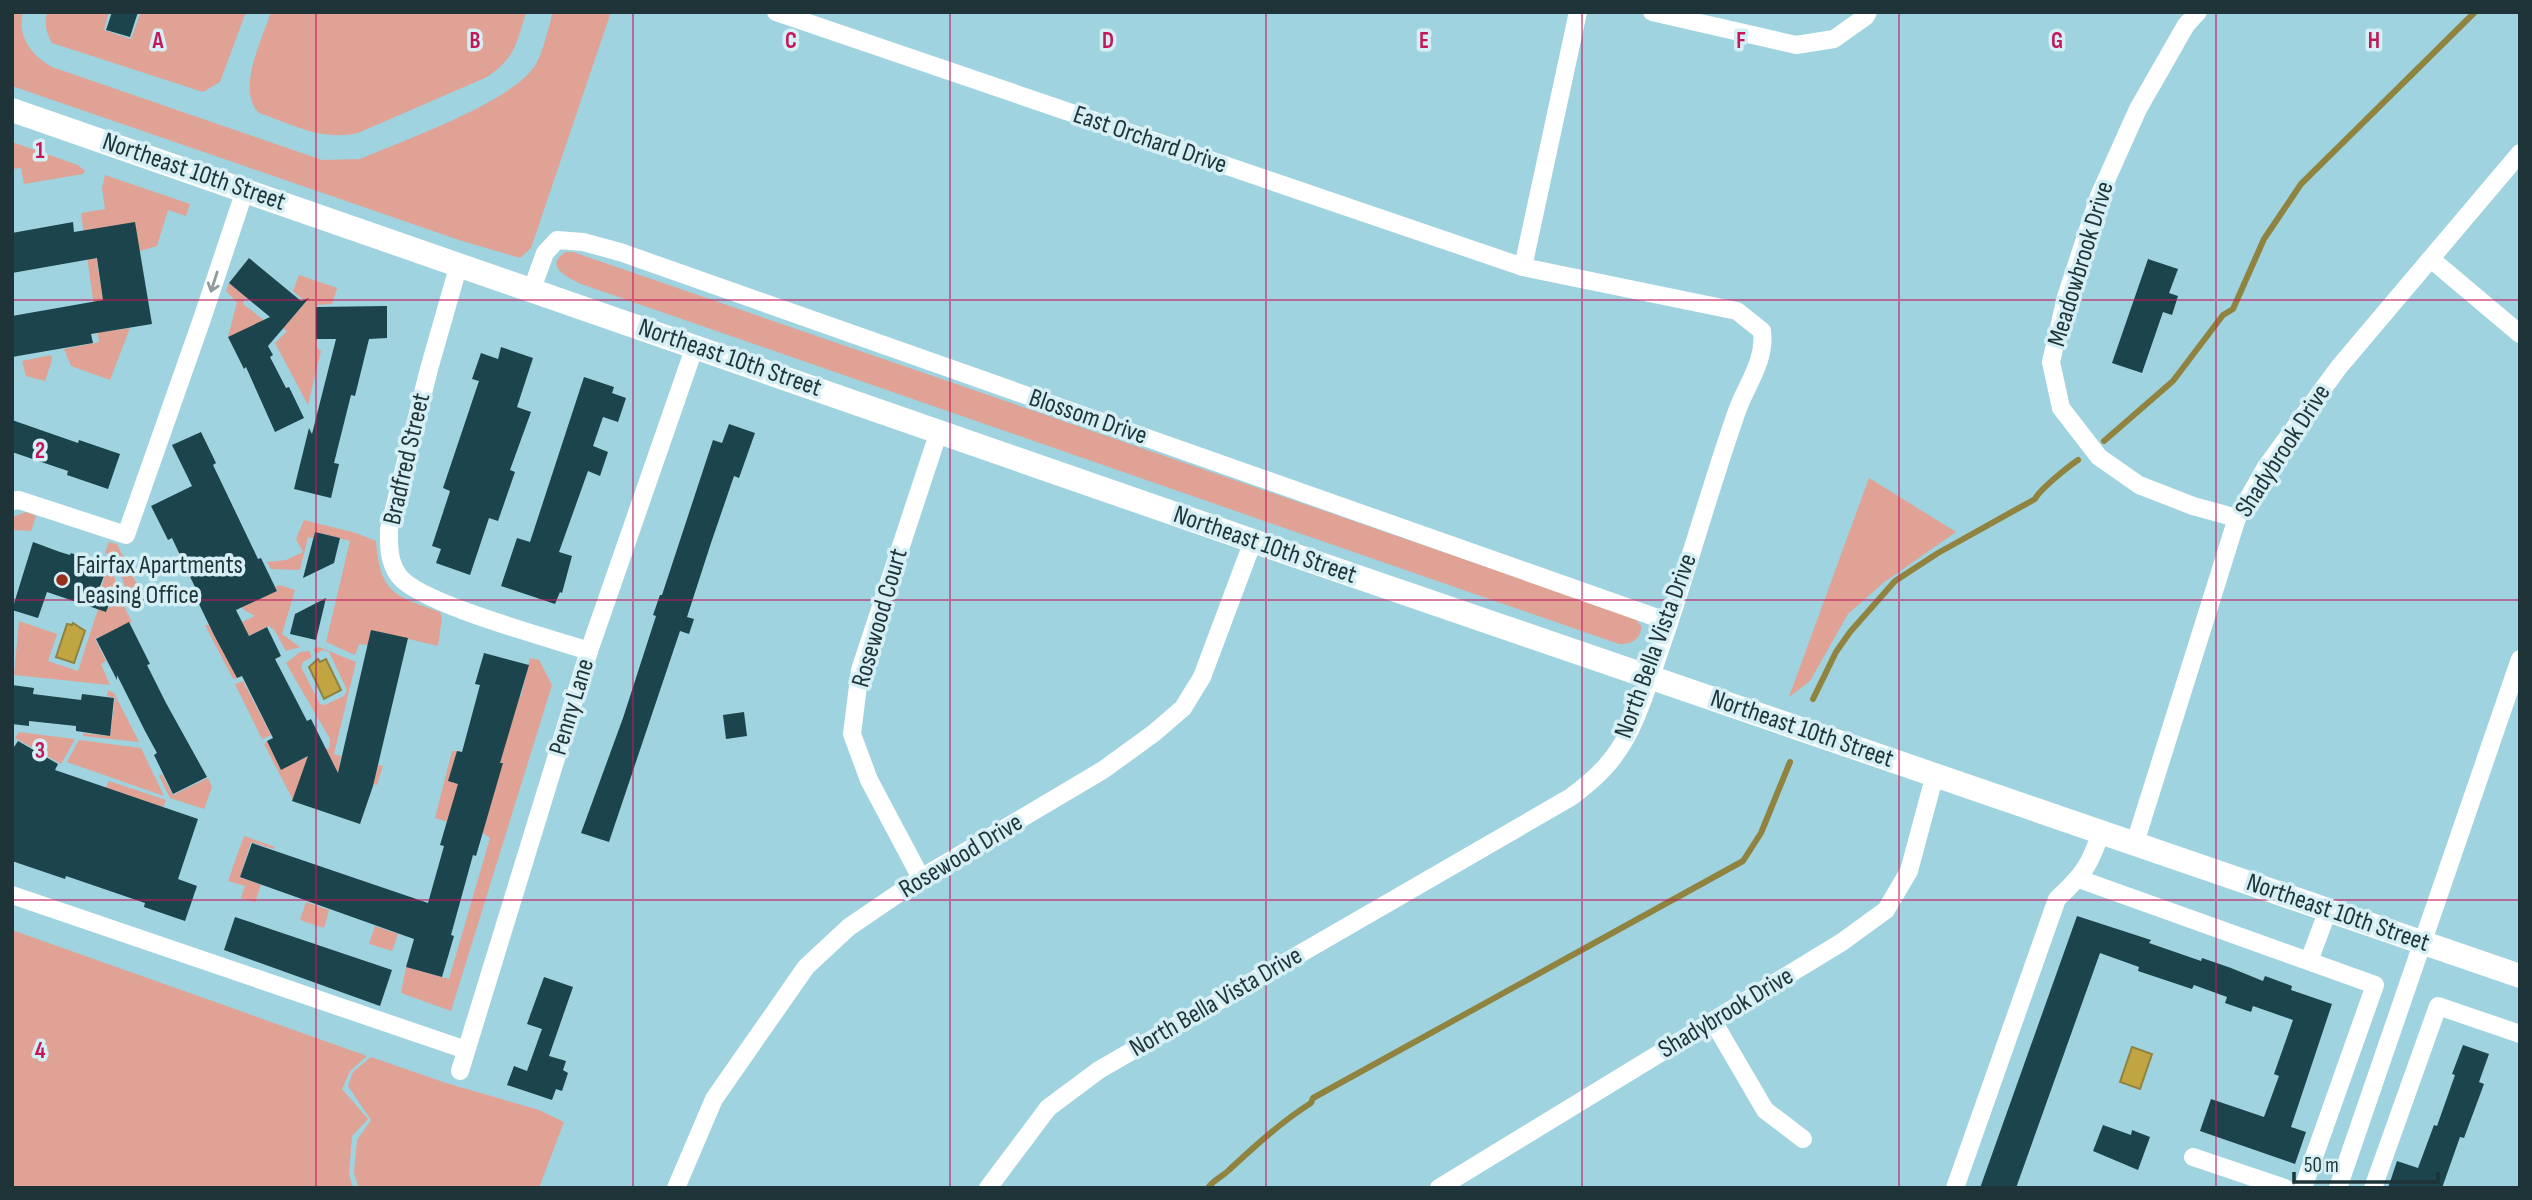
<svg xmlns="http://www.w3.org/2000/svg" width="2532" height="1200" viewBox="0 0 2532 1200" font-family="'Sofia Sans Condensed',sans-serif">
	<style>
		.green { fill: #e0a294 }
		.water { fill: #c1a543; stroke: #908340; stroke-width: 2 }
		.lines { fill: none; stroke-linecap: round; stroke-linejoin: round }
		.stream { stroke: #908340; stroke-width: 6 }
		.building { fill: #1b444d }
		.street { stroke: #fff; stroke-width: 18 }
		.secondary { stroke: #fff; stroke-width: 24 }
		.oneway { stroke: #8f9a9c }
		.grid { fill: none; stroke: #c2185b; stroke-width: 2; stroke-opacity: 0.55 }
		.poi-dot { fill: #962e18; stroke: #d5eff5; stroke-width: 2.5 }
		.labels { text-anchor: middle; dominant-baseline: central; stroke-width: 7; stroke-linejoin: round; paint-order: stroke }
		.street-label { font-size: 26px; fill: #1f3439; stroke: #d5eff5 }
		.poi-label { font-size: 26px; fill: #1f3439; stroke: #d5eff5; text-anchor: start }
		.grid-label { font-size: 23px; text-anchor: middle; font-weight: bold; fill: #c2185b; stroke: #d5eff5; stroke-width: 7; stroke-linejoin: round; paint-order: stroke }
	</style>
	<rect width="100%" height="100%" fill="#9fd3df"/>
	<!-- green -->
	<g class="green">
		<path d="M 12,12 L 23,12 C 17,37 31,55 52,67 L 322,160 L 360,159 C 402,141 515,101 536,64 C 544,49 548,29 553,12 L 611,12 L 531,248 L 520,258 L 459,240 L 12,86 Z"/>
		<path d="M 47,12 L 109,12 L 104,30 L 131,39 L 141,12 L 246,12 L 220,82 L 203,92 L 52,43 C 46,32 44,24 47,12 Z"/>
		<path d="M 271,12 L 526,12 C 517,42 515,59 487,77 L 358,133 C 321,141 294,125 259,113 C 236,90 262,40 271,12 Z"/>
		<path d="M 12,142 L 78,165 L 85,171 L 83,174 L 24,184 L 21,168 L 12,169 Z"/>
		<path d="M 105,175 L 190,204 L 186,216 L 168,210 L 157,246 L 140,251 L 92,229 L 108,331 L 130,328 L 110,380 L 71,366 L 64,349 L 99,342 L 81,213 L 105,209 L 102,188 Z"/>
		<path d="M 566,252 L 573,252 L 1635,618 L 1641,626 C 1642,639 1631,645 1619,644 L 581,284 C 569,278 542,266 566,252 Z"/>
		<path d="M 299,275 L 337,288 L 332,304 L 316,305 L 317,348 L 321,351 L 308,405 L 275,343 L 287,331 L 283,328 L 306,302 L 293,291 Z"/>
		<path d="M 229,283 L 248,299 L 244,299 L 243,304 L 265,321 L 228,337 L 237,302 L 226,291 Z"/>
		<path d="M 51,355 L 52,360 L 45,381 L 26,376 L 22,361 Z"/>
		<path d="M 1869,478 L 1956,532 L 1883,583 L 1848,614 L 1810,681 L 1789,697 Z"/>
		<path d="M 26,512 L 36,516 L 31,531 L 12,530 L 13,517 Z"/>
		<path d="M 304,520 L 356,533 L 376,541 C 380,594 395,596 440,612 L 442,618 L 438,646 L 371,630 L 368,645 L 359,644 L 355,655 L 326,642 L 350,541 L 315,532 L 313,538 L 308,537 L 300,570 L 271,569 L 267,562 L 286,560 L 303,552 L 296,539 Z"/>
		<path d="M 109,542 L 117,544 L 140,591 L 139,595 L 129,600 L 116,557 L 105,553 Z"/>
		<path d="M 109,561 L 123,604 L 132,622 L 95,639 L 106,661 L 101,664 L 110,685 L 14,675 L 19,621 L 57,634 L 48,661 L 78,671 L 99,606 L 109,608 L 113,593 L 101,589 Z"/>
		<path d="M 279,585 L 295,590 L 282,634 L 300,647 L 286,651 L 275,631 L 269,626 L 223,649 L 237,678 L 233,679 L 205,625 L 209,625 L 214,635 L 255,616 L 244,610 L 242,607 L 277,591 L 276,587 Z"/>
		<path d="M 319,647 L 356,662 L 334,754 L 341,756 L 339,766 L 375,775 L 378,765 L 383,766 L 377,785 L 326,768 L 293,800 L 264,744 L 267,741 L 281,769 L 325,748 L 329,749 L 330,739 L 286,663 L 300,652 L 309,651 L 312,657 L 303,662 L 301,667 L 320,704 L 325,705 L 344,696 L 347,690 L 329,652 L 323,650 L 316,654 L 313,649 Z"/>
		<path d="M 530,658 L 539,660 L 552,685 L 451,1011 L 401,993 L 406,967 L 449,979 L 490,838 L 483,833 L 435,818 L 452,751 L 457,751 L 449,781 L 502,764 L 489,760 L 508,692 L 521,696 Z"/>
		<path d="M 243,681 L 271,735 L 262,739 L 235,684 Z"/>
		<path d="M 108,690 L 114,693 L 139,742 L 83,736 L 83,733 L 110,736 L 115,698 L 107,696 Z"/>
		<path d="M 19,732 L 75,739 L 61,764 L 15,738 Z"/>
		<path d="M 79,740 L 141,748 L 164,796 L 67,762 Z"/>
		<path d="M 162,774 L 173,795 L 208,778 L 212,787 L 204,809 L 170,798 L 159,776 Z"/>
		<path d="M 109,781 L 166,800 L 163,807 L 106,788 Z"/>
		<path d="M 244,836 L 275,847 L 274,849 L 251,842 L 240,877 L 261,885 L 255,902 L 241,898 L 245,886 L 228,881 Z"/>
		<path d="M 306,902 L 329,910 L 324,928 L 300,920 Z"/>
		<path d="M 375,926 L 398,934 L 392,951 L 369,944 Z"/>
		<path d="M 12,930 L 367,1056 L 350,1071 L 342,1089 L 368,1119 L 352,1136 L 349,1174 L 353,1188 L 12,1188 Z"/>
		<path d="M 371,1057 L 446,1083 L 539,1110 L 564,1122 L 539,1188 L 359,1188 L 354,1173 L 357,1140 L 371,1120 L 348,1086 L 353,1072 Z"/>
	</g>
	<!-- water -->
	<g class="water">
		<path d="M 73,623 L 85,631 L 74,663 L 56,657 L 67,624 L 72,625 Z"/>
		<path d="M 318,659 L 320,662 L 326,659 L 341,690 L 324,699 L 309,667 Z"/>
		<path d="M 2132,1047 L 2152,1054 L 2140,1089 L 2120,1082 Z"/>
	</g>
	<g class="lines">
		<!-- stream -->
		<g class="stream">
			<path d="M 2104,441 L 2173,381 L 2223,315 L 2233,309 L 2264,239 L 2301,184 L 2475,12"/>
			<path d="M 1813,699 L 1836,652 L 1850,632 L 1895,581 L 1938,553 L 2035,499 C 2040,489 2069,466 2078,460"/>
			<path d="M 1208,1188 C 1213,1180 1222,1177 1229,1170 C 1255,1146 1281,1122 1311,1103 L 1313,1098 L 1743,861 L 1761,833 L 1790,762"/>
		</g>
	</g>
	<!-- building -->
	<g class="building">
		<path d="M 112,12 L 138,12 L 130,37 L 106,30 Z"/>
		<path d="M 73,222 L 74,232 L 135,222 L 152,324 L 91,334 L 93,343 L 12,357 L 12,316 L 103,300 L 97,258 L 12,273 L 12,233 Z"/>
		<path d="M 249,258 L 301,301 L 309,298 L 268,346 L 273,355 L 270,357 L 286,388 L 289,387 L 304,418 L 275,432 L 246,367 L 244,369 L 228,337 L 270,317 L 229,283 Z"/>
		<path d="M 2148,259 L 2178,269 L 2169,293 L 2178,296 L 2172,315 L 2163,312 L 2142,373 L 2112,363 Z"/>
		<path d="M 387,306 L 387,338 L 369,339 L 355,396 L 351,395 L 334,463 L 339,464 L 331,498 L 294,489 L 309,428 L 312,434 L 336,339 L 316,339 L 316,307 Z"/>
		<path d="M 501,347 L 533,358 L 517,407 L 531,412 L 510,470 L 515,472 L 498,521 L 489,518 L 470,575 L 436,563 L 441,549 L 432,546 L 450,491 L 443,488 L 479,381 L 472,379 L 481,353 L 498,359 Z"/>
		<path d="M 584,377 L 614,387 L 612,393 L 626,398 L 618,422 L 603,417 L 593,446 L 608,452 L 600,476 L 588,471 L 559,552 L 572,556 L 562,593 L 560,592 L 555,604 L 501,586 L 517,538 L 530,542 Z"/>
		<path d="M 12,420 L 78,443 L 79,440 L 120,454 L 108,489 L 67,475 L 68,471 L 12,452 Z"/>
		<path d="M 729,424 L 755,433 L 739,478 L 734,476 L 711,543 L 687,617 L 694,619 L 689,634 L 680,631 L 609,842 L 581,833 L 623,718 L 656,616 L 653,615 L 660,595 L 662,595 L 713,440 L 722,443 Z"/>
		<path d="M 201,432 L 216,463 L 213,465 L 258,559 L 261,558 L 277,591 L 236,610 L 249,636 L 267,627 L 281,656 L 275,659 L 307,721 L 311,719 L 338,773 L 371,630 L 408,638 L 373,786 L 360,824 L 292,801 L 308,756 L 281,770 L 267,741 L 273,738 L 242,676 L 237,678 L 214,635 L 198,602 L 201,600 L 172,538 L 168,540 L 151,506 L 192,486 L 172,445 Z"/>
		<path d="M 315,532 L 340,538 L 334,563 L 303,578 Z"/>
		<path d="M 33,542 L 60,552 L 70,555 L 71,553 L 92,561 L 90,568 L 105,573 L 99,589 L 113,594 L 106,612 L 47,592 L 38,618 L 12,610 Z"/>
		<path d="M 326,598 L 316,640 L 290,634 L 295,614 Z"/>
		<path d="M 129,622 L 150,664 L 147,665 L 166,703 L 207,777 L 173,794 L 154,755 L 157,753 L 145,731 L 117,675 L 117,680 L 96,639 Z"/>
		<path d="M 484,653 L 529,665 L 500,763 L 503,763 L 476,856 L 473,855 L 451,935 L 454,936 L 442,977 L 406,967 L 414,939 L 240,877 L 252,843 L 428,903 L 444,846 L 440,845 L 458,784 L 448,781 L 457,751 L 462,752 L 480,685 L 475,684 Z"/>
		<path d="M 12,685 L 34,688 L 33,694 L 81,700 L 82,694 L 114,698 L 110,736 L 76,731 L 76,726 L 29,721 L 29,726 L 12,724 Z"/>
		<path d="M 744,712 L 747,736 L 726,739 L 723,715 Z"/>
		<path d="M 18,741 L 58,764 L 55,770 L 198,819 L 178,879 L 197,886 L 185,921 L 144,907 L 145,903 L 66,876 L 65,879 L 12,861 L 12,750 Z"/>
		<path d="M 2077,916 L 2151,940 L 2149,943 L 2201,961 L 2202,958 L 2231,968 L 2263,981 L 2265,976 L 2292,986 L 2291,990 L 2332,1004 L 2291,1127 L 2306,1132 L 2295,1164 L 2200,1131 L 2211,1099 L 2264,1117 L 2279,1076 L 2274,1074 L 2293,1020 L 2253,1006 L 2251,1012 L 2225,1003 L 2227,997 L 2194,985 L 2192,989 L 2138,971 L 2139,967 L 2100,953 L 2016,1188 L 1980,1188 Z"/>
		<path d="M 235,917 L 392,970 L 380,1006 L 224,950 Z"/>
		<path d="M 544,977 L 573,987 L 549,1056 L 566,1061 L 563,1070 L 568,1073 L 562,1091 L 556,1089 L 552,1100 L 507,1085 L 514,1066 L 527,1071 L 542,1029 L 527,1024 Z"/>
		<path d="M 2463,1045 L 2489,1054 L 2479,1082 L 2484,1084 L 2464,1138 L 2460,1137 L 2442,1188 L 2388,1188 L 2397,1161 L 2418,1168 L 2434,1125 L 2437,1126 L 2455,1075 L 2452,1074 Z"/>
		<path d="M 2103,1125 L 2131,1135 L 2132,1130 L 2150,1137 L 2138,1170 L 2093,1151 Z"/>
	</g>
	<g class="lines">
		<!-- street -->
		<g class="street">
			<path d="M 776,12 L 1523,267"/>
			<path d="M 1652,12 L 1796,45 L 1834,39 L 1865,17 L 1868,12"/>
			<path d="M 2198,12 L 2186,25 L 2138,109 L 2099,196 L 2066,297 L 2051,362 L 2061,408 L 2099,457 L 2139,485 L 2193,506 L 2237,518"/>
			<path d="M 2431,259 L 2520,334"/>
			<path d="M 459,264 L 429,369 L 389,529 C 389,546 388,561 399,576 C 420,604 550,638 589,651"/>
			<path d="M 532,289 L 545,253 L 557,240 L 583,242 L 620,252 L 1669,622"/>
			<path d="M 12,501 L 19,500 L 126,535 L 202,319 L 245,190"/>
			<path d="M 2135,843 L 2237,518 L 2266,467 L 2339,367 L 2520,153"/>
			<path d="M 921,878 L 869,780 L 852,734 L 860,670 L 939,431"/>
			<path d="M 2079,879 L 2375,985 L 2303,1188"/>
			<path d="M 12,895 L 466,1050"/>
			<path d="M 2309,961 L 2328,910"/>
			<path d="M 1713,1021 L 1765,1110 L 1803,1139"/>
			<path d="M 460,1071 L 589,651 L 695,346"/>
			<path d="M 2193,1157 L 2285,1188"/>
			<path d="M 676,1188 L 714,1099 L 806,967 L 849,927 L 921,878 L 1103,770 L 1154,733 L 1183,708 L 1202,677 L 1253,541"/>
			<path d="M 988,1188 L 1048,1108 L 1099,1070 L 1571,797 C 1598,777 1615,760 1630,730 C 1645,700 1654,666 1665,635 C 1690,561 1711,485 1737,411 C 1746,385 1766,361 1762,331 L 1737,311 L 1523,267 L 1578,12"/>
			<path d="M 1439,1188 L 1842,942 L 1886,910 L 1909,871 L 1935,774"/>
			<path d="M 1955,1188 L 2057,899 C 2083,875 2090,865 2101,832"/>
			<path d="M 2338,1188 L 2520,659"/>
			<path d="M 2373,1188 L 2438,1006 L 2520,1034"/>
		</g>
		<!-- secondary -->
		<path class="secondary" d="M 12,110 L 1253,541 L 2520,976"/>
	</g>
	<!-- one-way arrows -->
	<defs><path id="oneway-shaft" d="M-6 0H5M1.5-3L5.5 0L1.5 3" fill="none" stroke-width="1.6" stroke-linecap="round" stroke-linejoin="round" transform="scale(1.75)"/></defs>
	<use class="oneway" href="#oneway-shaft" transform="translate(214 282) rotate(108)"/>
	<!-- grid -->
	<path class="grid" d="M 316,12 L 316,1188M 633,12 L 633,1188M 950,12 L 950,1188M 1266,12 L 1266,1188M 1582,12 L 1582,1188M 1899,12 L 1899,1188M 2216,12 L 2216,1188M 12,300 L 2520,300M 12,600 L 2520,600M 12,900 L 2520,900"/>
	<!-- markers -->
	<circle class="poi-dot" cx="62" cy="580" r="7"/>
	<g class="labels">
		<!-- street labels -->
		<g class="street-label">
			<text transform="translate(1150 140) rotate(19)">East Orchard Drive</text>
			<text transform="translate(194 172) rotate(19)">Northeast 10th Street</text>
			<text transform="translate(2081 264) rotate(-73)">Meadowbrook Drive</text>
			<text transform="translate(730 358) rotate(19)">Northeast 10th Street</text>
			<text transform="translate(1088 417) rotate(19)">Blossom Drive</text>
			<text transform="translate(2283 451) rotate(-57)">Shadybrook Drive</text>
			<text transform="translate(407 459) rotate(-77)">Bradfred Street</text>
			<text transform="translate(1265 545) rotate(19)">Northeast 10th Street</text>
			<text transform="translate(880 618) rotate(-74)">Rosewood Court</text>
			<text transform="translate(1656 646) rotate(-70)">North Bella Vista Drive</text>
			<text transform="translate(572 707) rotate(-73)">Penny Lane</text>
			<text transform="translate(1802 729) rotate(19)">Northeast 10th Street</text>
			<text transform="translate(961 856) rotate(-31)">Rosewood Drive</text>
			<text transform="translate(2338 913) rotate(19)">Northeast 10th Street</text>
			<text transform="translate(1216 1002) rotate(-30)">North Bella Vista Drive</text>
			<text transform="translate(1726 1013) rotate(-31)">Shadybrook Drive</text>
		</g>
		<!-- poi labels -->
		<g class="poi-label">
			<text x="76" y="565">Fairfax Apartments<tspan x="76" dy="30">Leasing Office</tspan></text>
		</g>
	</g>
	<g class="grid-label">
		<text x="158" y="48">A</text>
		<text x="475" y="48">B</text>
		<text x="791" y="48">C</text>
		<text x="1108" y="48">D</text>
		<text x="1424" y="48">E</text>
		<text x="1741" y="48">F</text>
		<text x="2057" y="48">G</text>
		<text x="2374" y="48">H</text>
		<text x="40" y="158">1</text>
		<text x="40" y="458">2</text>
		<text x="40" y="758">3</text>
		<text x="40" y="1058">4</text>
	</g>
	<!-- border -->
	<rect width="2532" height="1200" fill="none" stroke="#1f3439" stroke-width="28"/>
	<!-- scale -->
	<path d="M2294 1172v10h144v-10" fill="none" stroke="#1f3439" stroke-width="3.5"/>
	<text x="2304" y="1172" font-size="21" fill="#1f3439" stroke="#d5eff5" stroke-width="5" paint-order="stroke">50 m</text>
</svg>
